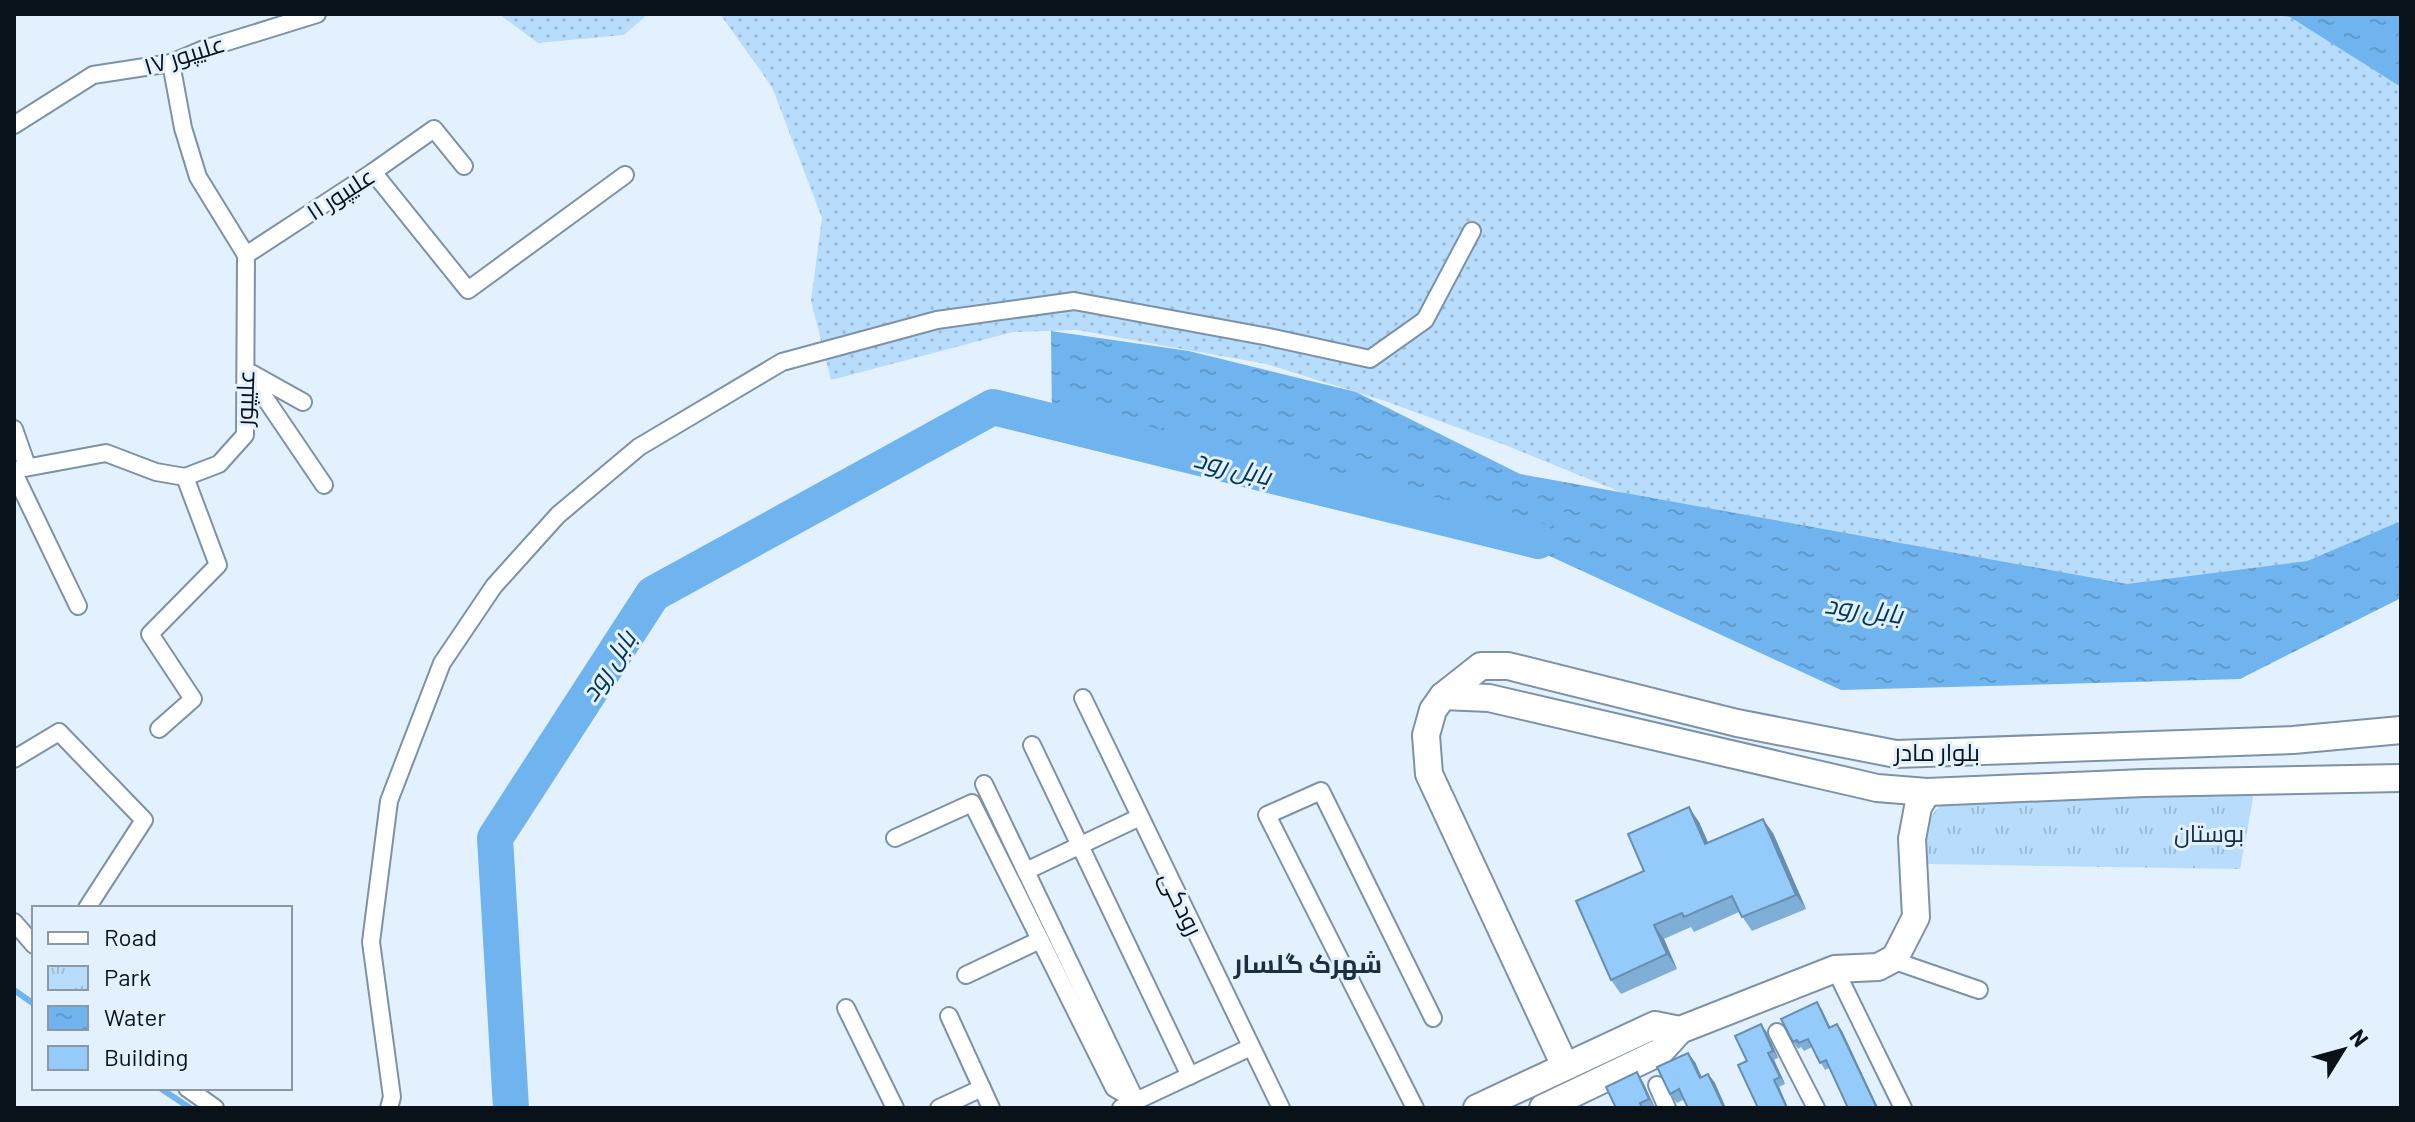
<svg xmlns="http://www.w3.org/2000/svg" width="2415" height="1122" viewBox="0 0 2415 1122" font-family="Barlow,Cairo,sans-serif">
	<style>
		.grass { fill: url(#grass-dots) }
		.park { fill: url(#park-tufts) }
		.water { fill: url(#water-ripples) }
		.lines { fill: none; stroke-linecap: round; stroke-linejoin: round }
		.stream { stroke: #6fb4ef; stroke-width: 6 }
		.river { stroke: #6fb4ef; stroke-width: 36 }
		.street-casing { stroke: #7c92a7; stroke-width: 20 }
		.primary-casing { stroke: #7c92a7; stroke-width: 30 }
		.street { stroke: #fff; stroke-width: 16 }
		.primary { stroke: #fff; stroke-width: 26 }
		.wall { fill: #7fafd7 }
		.shaded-wall { fill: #688eaf }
		.building { fill: #94cbfa; stroke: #688eaf; stroke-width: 2 }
		.labels { text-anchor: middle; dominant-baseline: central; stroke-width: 6; stroke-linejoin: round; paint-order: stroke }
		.street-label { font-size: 24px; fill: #091219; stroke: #e3f1ff }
		.park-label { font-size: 24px; fill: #112e46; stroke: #e3f1ff }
		.water-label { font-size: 26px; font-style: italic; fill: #00365b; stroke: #e3f1ff }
		.neighbourhood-label { font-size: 26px; font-weight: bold; fill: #1b2f3f; stroke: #e3f1ff }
	</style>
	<defs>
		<pattern id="grass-dots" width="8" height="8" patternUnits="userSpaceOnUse" patternTransform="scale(2)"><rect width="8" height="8" fill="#b8dcfc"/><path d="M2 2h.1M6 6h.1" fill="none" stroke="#9dbcd7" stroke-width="1.8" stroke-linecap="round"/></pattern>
		<pattern id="park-tufts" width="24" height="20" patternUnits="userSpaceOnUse" patternTransform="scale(2)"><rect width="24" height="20" fill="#b8dcfc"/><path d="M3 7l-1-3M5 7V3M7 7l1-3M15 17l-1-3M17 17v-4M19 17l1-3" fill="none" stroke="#9dbcd7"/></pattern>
		<pattern id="water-ripples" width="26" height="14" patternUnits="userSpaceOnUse" patternTransform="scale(2)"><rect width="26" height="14" fill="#6fb4ef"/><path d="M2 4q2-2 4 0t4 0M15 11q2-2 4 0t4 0" fill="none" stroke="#5f9acc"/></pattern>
	</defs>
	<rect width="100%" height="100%" fill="#e3f1ff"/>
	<!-- grass -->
	<g class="grass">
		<path d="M 499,14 L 648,14 L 624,35 L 538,43 Z"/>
		<path d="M 720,14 L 2274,14 L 2318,23 L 2401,80 L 2401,521 L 2307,561 L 2184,580 L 2014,593 L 1682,517 L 1505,445 L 1385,401 L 1266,364 L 1077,330 L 1013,332 L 831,380 L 811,301 L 822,218 L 772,87 Z"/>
	</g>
	<!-- park -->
	<path class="park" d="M 2254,793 L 2240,869 L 1927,864 L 1925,823 L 1942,803 Z"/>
	<!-- water -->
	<g class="water">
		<path d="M 2268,14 L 2401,14 L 2401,87 L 2290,17 Z"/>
		<path d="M 1051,331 L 1189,351 L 1356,392 L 1520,474 L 2127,584 L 2307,561 L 2401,521 L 2401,598 L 2240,679 L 1841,690 L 1491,529 L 1052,421 Z"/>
	</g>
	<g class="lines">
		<!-- stream -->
		<g class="stream">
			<path d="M 14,990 L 34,1004"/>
			<path d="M 160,1088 L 190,1108"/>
		</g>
		<!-- river -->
		<path class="river" d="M 511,1108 L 495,838 L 653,594 L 993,407 L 1538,541"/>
		<!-- street casing -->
		<g class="street-casing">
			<g id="street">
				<path d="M 171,63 L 183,128 L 198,177 L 246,255"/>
				<path d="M 14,125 L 93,75 L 171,63 L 204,49 L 317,14"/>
				<path d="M 373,172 L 468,290 L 625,175"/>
				<path d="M 246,255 L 373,172 L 434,129 L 464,166"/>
				<path d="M 246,370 L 324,485"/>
				<path d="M 251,373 L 303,402"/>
				<path d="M 14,429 L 27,466"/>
				<path d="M 14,470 L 106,453 L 156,472 L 185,477 L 219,464 L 245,435 L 246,255"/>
				<path d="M 14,473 L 78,606"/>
				<path d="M 1083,698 L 1281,1108"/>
				<path d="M 159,729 L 193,699 L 150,634 L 218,565 L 185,477"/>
				<path d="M 1032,745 L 1190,1076"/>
				<path d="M 14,759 L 59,732 L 144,820 L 87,908"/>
				<path d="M 984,784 L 1137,1103"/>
				<path d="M 895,838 L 972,803 L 1114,1088 L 1137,1101"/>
				<path d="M 1026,871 L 1140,817"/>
				<path d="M 14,922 L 34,945"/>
				<path d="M 1892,960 L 1979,990"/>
				<path d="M 1835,969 L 1903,1108"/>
				<path d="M 966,975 L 1040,940"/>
				<path d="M 846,1008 L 895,1108"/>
				<path d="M 949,1016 L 991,1108"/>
				<path d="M 1777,1032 L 1816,1108"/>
				<path d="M 1657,1085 L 1667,1108"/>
				<path d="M 187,1088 L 215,1108"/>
				<path d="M 389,1108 L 392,1097 L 371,942 L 389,801 L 442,663 L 494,586 L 558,515 L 639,447 L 782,362 L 937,320 L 1074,301 L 1269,337 L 1370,359 L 1425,320 L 1472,231"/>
				<path d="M 939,1108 L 982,1088"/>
				<path d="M 1121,1108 L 1251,1047"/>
				<path d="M 1415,1108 L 1267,815 L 1321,791 L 1433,1018"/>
			</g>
		</g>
		<!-- primary casing -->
		<g class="primary-casing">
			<g id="primary">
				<path d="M 1443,696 L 1489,698 L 1877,788 L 1927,792 L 2144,783 L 2401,778"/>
				<path d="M 1565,1066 L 1429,774 L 1426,735 L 1433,710 L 1443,696 L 1481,666 L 1508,666 L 1737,723 L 1896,754 L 2293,740 L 2401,730"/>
				<path d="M 1477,1108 L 1655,1025 L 1680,1030"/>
				<path d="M 1543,1108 L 1660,1052 L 1680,1030 L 1835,969 L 1878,967 L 1895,958 L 1916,917 L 1912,839 L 1918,807 L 1927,792"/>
			</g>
		</g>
		<!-- street -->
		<use href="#street" class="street"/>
		<!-- primary -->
		<use href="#primary" class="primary"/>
	</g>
	<!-- wall -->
	<g class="wall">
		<path d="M 1699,822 L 1708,843 L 1773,833 L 1806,909 L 1752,931 L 1739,912 L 1694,932 L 1691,927 L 1664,939 L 1677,969 L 1621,994 L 1611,980 L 1644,871 Z"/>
		<path d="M 1822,1010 L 1830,1027 L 1837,1024 L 1842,1031 L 1878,1108 L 1848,1108 L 1829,1068 L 1825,1070 L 1812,1047 L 1804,1051 L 1801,1047 L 1798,1049 L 1793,1042 Z"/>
		<path d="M 1766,1031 L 1778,1058 L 1774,1060 L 1785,1084 L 1779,1087 L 1788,1108 L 1758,1108 L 1747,1061 Z"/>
		<path d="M 1695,1062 L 1702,1077 L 1708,1074 L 1715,1083 L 1677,1103 L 1670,1094 Z"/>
		<path d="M 1643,1082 L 1655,1108 L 1616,1108 Z"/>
	</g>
	<!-- shaded-wall -->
	<g class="shaded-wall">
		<path d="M 1689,807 L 1699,822 L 1715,858 L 1705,844 Z"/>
		<path d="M 1763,819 L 1773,833 L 1806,909 L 1796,895 Z"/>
		<path d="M 1654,925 L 1664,939 L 1677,969 L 1667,954 Z"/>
		<path d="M 1817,1002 L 1822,1010 L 1834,1035 L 1829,1028 Z"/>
		<path d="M 1761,1024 L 1766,1031 L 1778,1058 L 1773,1051 Z"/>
		<path d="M 1837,1024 L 1842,1031 L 1878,1108 L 1877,1108 Z"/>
		<path d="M 1688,1053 L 1695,1062 L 1706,1088 L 1700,1078 Z"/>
		<path d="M 1768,1053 L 1774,1060 L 1785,1084 L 1780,1077 Z"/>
		<path d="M 1637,1072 L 1643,1082 L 1655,1108 L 1649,1099 Z"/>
		<path d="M 1708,1074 L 1715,1083 L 1726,1108 L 1724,1108 Z"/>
		<path d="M 1774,1080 L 1779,1087 L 1788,1108 L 1787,1108 Z"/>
	</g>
	<!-- building -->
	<g class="building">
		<path d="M 1689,807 L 1705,844 L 1763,819 L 1796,895 L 1742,917 L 1732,896 L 1684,917 L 1682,913 L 1654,925 L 1667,954 L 1611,980 L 1576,901 L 1644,871 L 1628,834 Z"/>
		<path d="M 1817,1002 L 1829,1028 L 1837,1024 L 1877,1108 L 1848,1108 L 1826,1060 L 1820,1063 L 1808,1039 L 1799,1043 L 1797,1040 L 1793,1042 L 1781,1019 Z"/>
		<path d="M 1761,1024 L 1773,1051 L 1768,1053 L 1780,1077 L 1774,1080 L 1787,1108 L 1758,1108 L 1738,1065 L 1747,1061 L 1735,1036 Z"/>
		<path d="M 1688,1053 L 1700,1078 L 1708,1074 L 1724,1108 L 1688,1108 L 1679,1089 L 1670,1094 L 1657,1067 Z"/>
		<path d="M 1637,1072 L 1649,1099 L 1640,1103 L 1642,1108 L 1616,1108 L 1606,1087 Z"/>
	</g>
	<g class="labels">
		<!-- street labels -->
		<g class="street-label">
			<text transform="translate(184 54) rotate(-17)">علیپور ۱۷</text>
			<text transform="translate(340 193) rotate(-33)">علیپور ۱۱</text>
			<text transform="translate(244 398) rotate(-88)">علیپور</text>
			<text x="1937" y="751">بلوار مادر</text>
			<text transform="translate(1182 903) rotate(64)">رودکی</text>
		</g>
		<!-- park labels -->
		<g class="park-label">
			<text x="2209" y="832">بوستان</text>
		</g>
		<!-- water labels -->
		<g class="water-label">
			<text transform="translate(1233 466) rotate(14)">بابل رود</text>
			<text transform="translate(1864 608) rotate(8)">بابل رود</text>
			<text transform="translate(607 665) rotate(-57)">بابل رود</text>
		</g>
		<!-- neighbourhood labels -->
		<g class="neighbourhood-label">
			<text x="1308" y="962">شهرک گلسار</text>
		</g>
	</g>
	<!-- border -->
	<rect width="2415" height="1122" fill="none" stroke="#091219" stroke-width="32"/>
	<!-- legend -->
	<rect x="32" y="906" width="260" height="184" fill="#e3f1ff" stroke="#8c98a3" stroke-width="2"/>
	<rect x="48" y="932" width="40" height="12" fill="#ffffff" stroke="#8c98a3" stroke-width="2"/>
	<text x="104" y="946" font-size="24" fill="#091219">Road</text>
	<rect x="48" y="966" width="40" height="24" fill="url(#park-tufts)" stroke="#8c98a3" stroke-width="2"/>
	<text x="104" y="986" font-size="24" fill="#091219">Park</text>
	<rect x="48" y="1006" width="40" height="24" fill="url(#water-ripples)" stroke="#8c98a3" stroke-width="2"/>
	<text x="104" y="1026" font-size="24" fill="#091219">Water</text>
	<rect x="48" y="1046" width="40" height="24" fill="#94cbfa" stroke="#8c98a3" stroke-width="2"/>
	<text x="104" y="1066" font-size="24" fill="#091219">Building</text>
	<!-- north arrow -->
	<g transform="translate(2343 1050) rotate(53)" stroke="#e3f1ff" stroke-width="6" paint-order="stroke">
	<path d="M0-6L14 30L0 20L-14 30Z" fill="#091219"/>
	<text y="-12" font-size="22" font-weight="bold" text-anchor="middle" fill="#091219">N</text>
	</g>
</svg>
